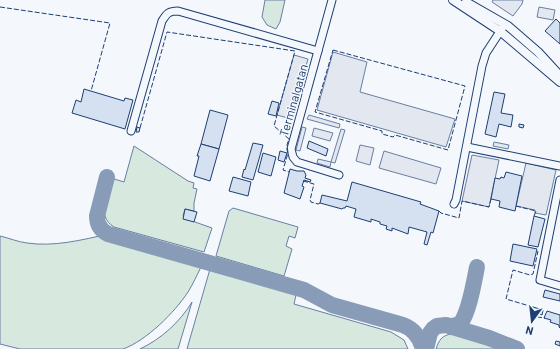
<svg xmlns="http://www.w3.org/2000/svg" width="560" height="349" viewBox="0 0 560 349" font-family="Barlow,sans-serif">
	<style>
		.green { fill: #d7e8df; stroke: #687fa3 }
		.parking { fill: #e3e8f0; stroke: #687fa3 }
		.lines { fill: none; stroke-linecap: round; stroke-linejoin: round }
		.taxiway { stroke: #889bb7; stroke-width: 16 }
		.building { fill: #d5e0f0; stroke: #1d3f73 }
		.minor-casing { stroke: #1d3f73; stroke-width: 9 }
		.major-casing { stroke: #1d3f73; stroke-width: 10 }
		.minor { stroke: #f4f7fb; stroke-width: 7 }
		.major { stroke: #f4f7fb; stroke-width: 8 }
		.fence { stroke: #1d3f73; stroke-width: 1; stroke-dasharray: 5 2; stroke-linecap: butt }
		.labels { text-anchor: middle; dominant-baseline: central; stroke-width: 3; stroke-linejoin: round; paint-order: stroke }
		.street-label { font-size: 12px; fill: #1d3f73; stroke: #f4f7fb }
	</style>
	<rect width="100%" height="100%" fill="#f4f7fb"/>
	<!-- green -->
	<g class="green">
		<path d="M 265,0 L 285,0 L 280,22 L 276,29 L 267,25 L 262,17 Z"/>
		<path d="M 134,146 L 188,181 L 194,183 L 193,188 L 197,189 L 194,203 L 194,211 L 185,209 L 183,216 L 195,222 L 212,228 L 204,252 L 114,227 C 96,216 107,194 111,178 L 124,182 Z"/>
		<path d="M 233,208 L 298,227 L 295,238 L 289,236 L 286,246 L 292,249 L 284,276 L 216,256 L 229,211 Z"/>
		<path d="M 108,234 L 107,239 L 201,267 C 197,275 193,284 188,292 C 175,312 146,341 123,349 L 20,349 L 0,344 L 0,236 C 9,238 18,242 27,243 C 54,247 82,240 108,234 Z"/>
		<path d="M 210,269 L 295,294 L 296,295 L 294,304 L 391,332 L 404,340 L 408,349 L 187,349 Z"/>
		<path d="M 192,302 L 178,349 L 140,349 C 161,339 180,322 192,302 Z"/>
		<path d="M 452,334 L 504,349 L 436,349 C 439,340 442,335 452,334 Z"/>
	</g>
	<!-- parking -->
	<g class="parking">
		<path d="M 493,0 L 523,0 L 522,4 L 513,16 L 492,2 Z"/>
		<path d="M 539,7 L 555,10 L 553,20 L 537,17 Z"/>
		<path d="M 333,52 L 367,62 L 360,92 L 455,119 L 446,147 L 317,110 Z"/>
		<path d="M 294,55 L 308,59 L 291,119 L 277,115 Z"/>
		<path d="M 309,115 L 340,124 L 339,128 L 307,119 Z"/>
		<path d="M 302,127 L 306,128 L 300,151 L 296,150 Z"/>
		<path d="M 314,128 L 333,133 L 330,141 L 312,136 Z"/>
		<path d="M 341,129 L 345,130 L 335,163 L 331,162 L 330,167 L 317,163 L 318,159 L 331,162 Z"/>
		<path d="M 494,142 L 509,145 L 508,149 L 493,146 Z"/>
		<path d="M 360,145 L 374,148 L 370,165 L 356,161 Z"/>
		<path d="M 384,151 L 441,168 L 436,184 L 379,168 Z"/>
		<path d="M 472,155 L 499,160 L 489,207 L 462,201 Z"/>
		<path d="M 526,163 L 556,170 L 546,215 L 535,213 L 535,210 L 516,206 Z"/>
	</g>
	<g class="lines">
		<!-- taxiway -->
		<g class="taxiway">
			<path d="M 107,177 L 97,216 C 97,224 100,230 108,234 L 304,290 L 332,305 L 403,325 C 414,329 420,338 423,349"/>
			<path d="M 452,326 L 460,324 C 469,313 474,282 477,267"/>
			<path d="M 426,349 L 430,333 L 433,329 L 437,326 L 446,325 L 489,338 L 517,349"/>
		</g>
	</g>
	<!-- building -->
	<g class="building">
		<path d="M 556,19 L 560,23 L 560,44 L 545,31 Z"/>
		<path d="M 84,89 L 124,101 L 125,98 L 133,100 L 125,129 L 72,113 L 76,100 L 81,102 Z"/>
		<path d="M 494,92 L 505,94 L 501,113 L 513,115 L 511,127 L 499,124 L 496,137 L 485,134 Z"/>
		<path d="M 272,101 L 279,103 L 276,116 L 268,114 Z"/>
		<path d="M 210,110 L 228,115 L 219,149 L 201,144 Z"/>
		<path d="M 519,124 L 524,125 L 523,128 L 519,127 Z"/>
		<path d="M 137,127 L 140,128 L 139,132 L 136,132 Z"/>
		<path d="M 309,141 L 328,149 L 326,156 L 307,148 Z"/>
		<path d="M 253,143 L 263,145 L 253,180 L 242,177 L 244,169 L 245,170 Z"/>
		<path d="M 201,144 L 219,149 L 210,181 L 194,176 L 199,156 L 197,156 Z"/>
		<path d="M 280,151 L 287,153 L 284,162 L 278,160 Z"/>
		<path d="M 263,153 L 276,157 L 271,176 L 258,172 Z"/>
		<path d="M 290,169 L 297,171 L 304,171 L 306,175 L 305,178 L 311,180 L 310,182 L 304,180 L 302,186 L 304,187 L 300,199 L 284,193 Z"/>
		<path d="M 506,172 L 522,176 L 515,211 L 499,207 L 500,201 L 491,199 L 495,178 L 500,179 L 501,177 L 504,178 Z"/>
		<path d="M 233,177 L 251,182 L 248,196 L 229,191 Z"/>
		<path d="M 352,182 L 421,202 L 420,204 L 439,211 L 433,233 L 431,232 L 427,245 L 424,244 L 427,232 L 409,227 L 408,234 L 392,228 L 392,231 L 386,229 L 387,226 L 380,224 L 380,222 L 371,219 L 371,222 L 354,217 L 356,209 L 346,206 L 345,208 L 343,208 L 342,209 L 320,203 L 322,195 L 347,201 Z"/>
		<path d="M 185,209 L 197,212 L 194,222 L 183,219 Z"/>
		<path d="M 534,216 L 545,219 L 538,247 L 528,245 Z"/>
		<path d="M 513,244 L 537,249 L 533,266 L 510,261 Z"/>
		<path d="M 545,290 L 560,294 L 560,301 L 543,297 Z"/>
		<path d="M 533,307 L 543,310 L 542,315 L 532,310 Z"/>
		<path d="M 547,311 L 560,315 L 560,328 L 559,327 L 559,325 L 550,322 L 551,320 L 544,318 Z"/>
		<path d="M 556,341 L 560,342 L 560,346 L 555,344 Z"/>
	</g>
	<g class="lines">
		<!-- minor casing -->
		<g class="minor-casing">
			<g id="minor">
				<path d="M 332,0 L 291,149 L 293,157 L 297,162 L 339,175"/>
				<path d="M 131,131 L 162,21 C 167,13 169,11 178,11 L 318,51"/>
				<path d="M 467,147 L 560,166"/>
				<path d="M 560,180 L 540,280 L 560,286"/>
				<path d="M 454,204 L 456,200 L 482,66 L 486,53 L 503,27"/>
			</g>
		</g>
		<!-- major casing -->
		<g class="major-casing">
			<g id="major">
				<path d="M 453,0 L 500,31 L 560,82"/>
				<path d="M 466,2 L 508,26 L 538,52 L 560,76"/>
			</g>
		</g>
		<!-- minor -->
		<use href="#minor" class="minor"/>
		<!-- major -->
		<use href="#major" class="major"/>
		<!-- fence -->
		<g class="fence">
			<path d="M 0,7 L 110,23 L 91,91"/>
			<path d="M 333,50 L 465,86 L 448,150 L 395,135 L 393,137 L 382,134 L 382,131 L 315,112 Z"/>
			<path d="M 140,128 L 167,32 L 295,51 L 274,126 L 289,139 L 287,145 L 288,153 L 283,170 L 289,172"/>
			<path d="M 303,181 L 314,184 L 310,200 L 311,202 L 318,204 L 320,203"/>
			<path d="M 516,206 L 536,211 L 534,216"/>
			<path d="M 439,211 L 441,213 L 459,218 L 462,201 L 489,207 L 491,199"/>
			<path d="M 533,307 L 506,299 L 513,270 L 530,275 L 533,274 L 538,251"/>
			<path d="M 530,316 L 545,318"/>
		</g>
	</g>
	<g class="labels">
		<!-- street labels -->
		<g class="street-label">
			<text transform="translate(293 100) rotate(-74)">Terminalgatan</text>
		</g>
	</g>
	<!-- north arrow -->
	<g transform="translate(532 321) rotate(195)" stroke="#f4f7fb" stroke-width="3" paint-order="stroke">
	<path d="M0-3L7 15L0 10L-7 15Z" fill="#1d3f73"/>
	<text y="-6" font-size="11" font-weight="bold" text-anchor="middle" fill="#1d3f73">N</text>
	</g>
</svg>
